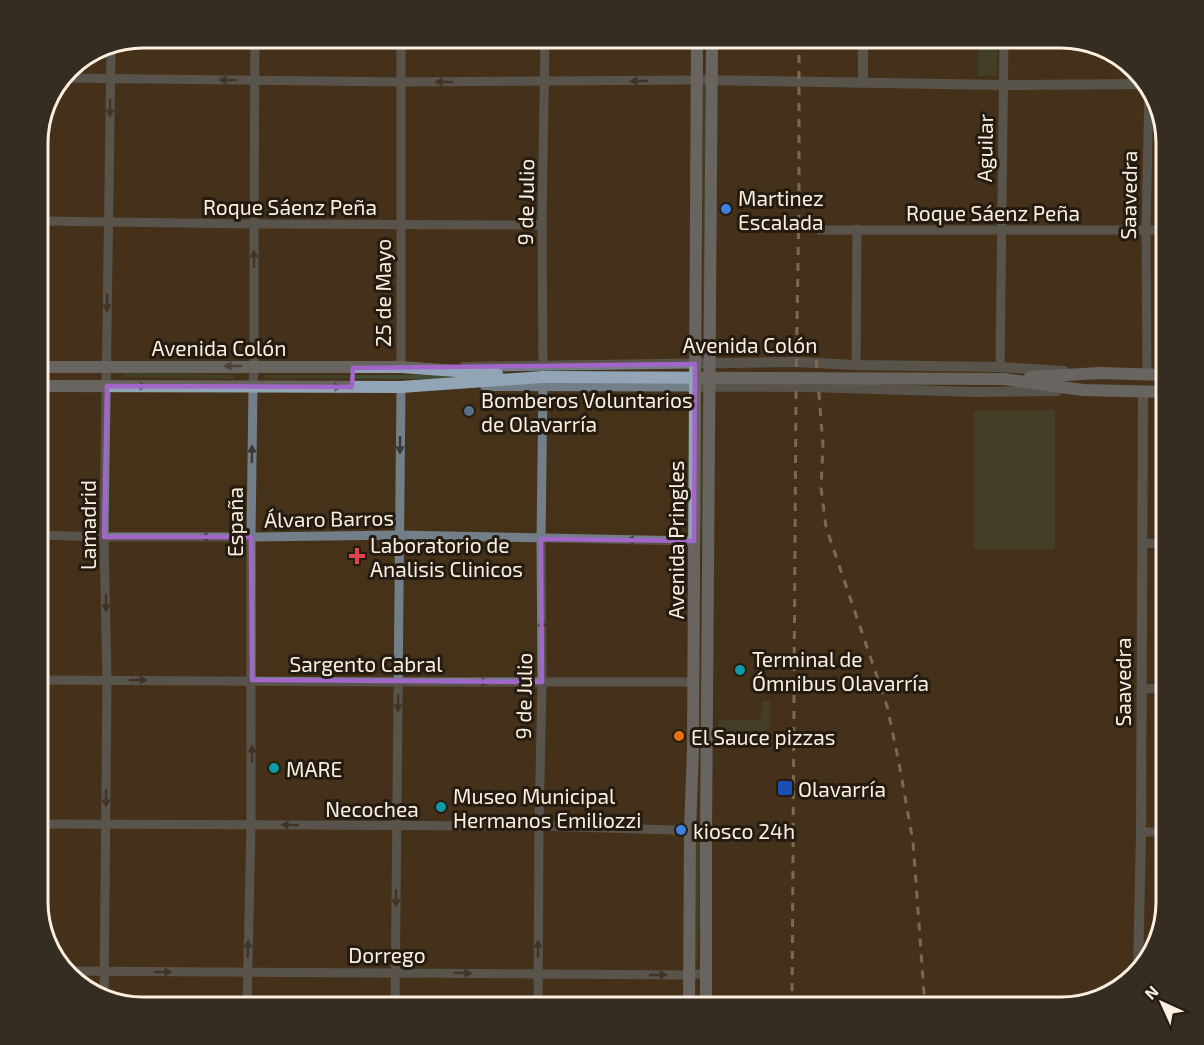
<svg xmlns="http://www.w3.org/2000/svg" width="1204" height="1045" viewBox="0 0 1204 1045" font-family="'Exo 2',sans-serif">
	<style>
		.green { fill: #424f35 }
		.lines { fill: none; stroke-linecap: round; stroke-linejoin: round }
		.minor { stroke: #727e88; stroke-width: 9 }
		.tertiary { stroke: #727e88; stroke-width: 10 }
		.secondary { stroke: #92a5b6; stroke-width: 12 }
		.rail { stroke: #bdad9b; stroke-width: 3; stroke-dasharray: 8 8; stroke-linecap: butt }
		.secondary-bridge { stroke: #92a5b6; stroke-width: 12 }
		.oneway { fill: #3c3935 }
		.oneway2 { fill: #565a5b }
		.marked { fill: none; stroke: #a266c9; stroke-width: 4.5; stroke-linejoin: round }
		.shop-dot { fill: #3f7fe0; stroke: #251c11; stroke-width: 2 }
		.service-dot { fill: #5c6f8a; stroke: #251c11; stroke-width: 2 }
		.health-dot { fill: #e0444e; stroke: #251c11; stroke-width: 2 }
		.culture-dot { fill: #0f9aa8; stroke: #251c11; stroke-width: 2 }
		.food-dot { fill: #e8710a; stroke: #251c11; stroke-width: 2 }
		.transit-dot { fill: #1a4fb4; stroke: #251c11; stroke-width: 2 }
		.labels { text-anchor: middle; dominant-baseline: central; stroke-width: 6; stroke-linejoin: round; paint-order: stroke }
		.street-label { font-size: 21px; fill: #fcefe0; stroke: #251c11 }
		.poi-label { font-size: 21px; fill: #fcefe0; stroke: #251c11; text-anchor: start }
		.rim { fill: none; stroke: #fcefe0; stroke-width: 3 }
	</style>
	<rect width="100%" height="100%" fill="#463219"/>
	<!-- green -->
	<g class="green">
		<rect x="978" y="38" width="19" height="38"/>
		<path d="M 702,86 L 705,86 L 706,349 L 703,349 Z"/>
		<path d="M 124,373 L 234,375 L 234,379 L 124,377 Z"/>
		<path d="M 265,375 L 446,375 L 446,379 L 265,378 Z"/>
		<path d="M 700,406 L 704,406 L 702,525 L 699,525 Z"/>
		<path d="M 1055,410 L 1055,549 L 974,549 L 974,411 Z"/>
		<path d="M 762,701 L 770,701 L 770,728 L 760,737 L 718,739 L 718,720 L 761,720 Z"/>
		<path d="M 696,843 L 700,843 L 698,962 L 695,962 Z"/>
	</g>
	<g class="lines">
		<!-- minor -->
		<g class="minor">
			<path d="M 63,78 L 402,82 L 698,80"/>
			<path d="M 38,221 L 254,224 L 542,225"/>
			<path d="M 820,230 L 1166,230"/>
			<path d="M 856,365 L 857,229"/>
			<path d="M 543,366 L 542,225 L 545,38"/>
			<path d="M 401,367 L 401,38"/>
			<path d="M 1000,367 L 1004,38"/>
			<path d="M 1147,374 L 1146,230 L 1149,88"/>
			<path d="M 38,535 L 104,537 L 251,537 L 400,535 L 694,541"/>
			<path d="M 1142,543 L 1166,544"/>
			<path d="M 38,680 L 398,682 L 694,682"/>
			<path d="M 1141,689 L 1166,688"/>
			<path d="M 38,824 L 539,826 L 706,831"/>
			<path d="M 1141,832 L 1166,832"/>
			<path d="M 66,971 L 690,975 L 707,973"/>
			<path d="M 104,1000 L 107,680 L 104,537 L 111,50"/>
			<path d="M 247,1007 L 251,824 L 251,537 L 253,387 L 254,366 L 254,224 L 255,38"/>
			<path d="M 395,1007 L 401,387"/>
			<path d="M 538,1007 L 539,826 L 542,682 L 541,539 L 543,386"/>
		</g>
		<!-- tertiary -->
		<g class="tertiary">
			<path d="M 698,80 L 1003,85 L 1146,84"/>
			<path d="M 863,83 L 863,38"/>
			<path d="M 464,367 L 796,362 L 856,365 L 1000,367 L 1064,371"/>
			<path d="M 485,386 L 809,387 L 976,392 L 1057,391"/>
			<path d="M 1138,972 L 1141,832 L 1143,391"/>
		</g>
		<!-- secondary -->
		<g class="secondary">
			<path d="M 38,367 L 401,367 L 497,374"/>
			<path d="M 1030,377 L 1100,373 L 1166,375"/>
			<path d="M 1004,379 L 1083,390 L 1166,392"/>
			<path d="M 38,386 L 401,387 L 543,377"/>
			<path d="M 689,1007 L 690,830 L 693,750 L 697,38"/>
			<path d="M 706,1007 L 706,831 L 712,38"/>
		</g>
		<!-- rail -->
		<g class="rail">
			<path d="M 815,344 L 823,445 L 821,488 L 826,527 L 887,706 L 899,763 L 913,842 L 925,1007"/>
			<path d="M 792,1007 L 796,387 L 799,202 L 799,38"/>
		</g>
		<!-- secondary-bridge -->
		<path class="secondary-bridge" d="M 543,377 L 1004,379"/>
	</g>
	<!-- one-way arrows -->
	<defs><path id="oneway-solid" d="M-6-.8H1V-3.2L6.5 0L1 3.2V.8H-6Z" transform="scale(1.5)"/></defs>
	<g class="oneway">
		<use href="#oneway-solid" transform="translate(228 80) rotate(-179)"/>
		<use href="#oneway-solid" transform="translate(639 81) rotate(179)"/>
		<use href="#oneway-solid" transform="translate(444 82) rotate(-180)"/>
		<use href="#oneway-solid" transform="translate(110 108) rotate(91)"/>
		<use href="#oneway-solid" transform="translate(254 259) rotate(-90)"/>
		<use href="#oneway-solid" transform="translate(107 303) rotate(91)"/>
		<use href="#oneway-solid" transform="translate(400 445) rotate(90)"/>
		<use href="#oneway-solid" transform="translate(252 454) rotate(-89)"/>
		<use href="#oneway-solid" transform="translate(209 537) rotate(-180)"/>
		<use href="#oneway-solid" transform="translate(635 540) rotate(-179)"/>
		<use href="#oneway-solid" transform="translate(106 603) rotate(89)"/>
		<use href="#oneway-solid" transform="translate(542 628) rotate(-90)"/>
		<use href="#oneway-solid" transform="translate(138 680)"/>
		<use href="#oneway-solid" transform="translate(480 682)"/>
		<use href="#oneway-solid" transform="translate(398 703) rotate(91)"/>
		<use href="#oneway-solid" transform="translate(252 754) rotate(-90)"/>
		<use href="#oneway-solid" transform="translate(106 798) rotate(91)"/>
		<use href="#oneway-solid" transform="translate(290 825) rotate(-179)"/>
		<use href="#oneway-solid" transform="translate(396 898) rotate(90)"/>
		<use href="#oneway-solid" transform="translate(248 949) rotate(-88)"/>
		<use href="#oneway-solid" transform="translate(538 949) rotate(-90)"/>
		<use href="#oneway-solid" transform="translate(163 972)"/>
		<use href="#oneway-solid" transform="translate(463 973) rotate(1)"/>
		<use href="#oneway-solid" transform="translate(658 975)"/>
	</g>
	<g class="oneway2">
		<use href="#oneway-solid" transform="translate(233 366) rotate(180)"/>
		<use href="#oneway-solid" transform="translate(138 386)"/>
		<use href="#oneway-solid" transform="translate(333 387)"/>
	</g>
	<!-- marked area -->
	<path d="M0 0H1204V1045H0ZM 695,364 L 694,541 L 541,539 L 542,682 L 252,680 L 251,537 L 104,537 L 107,386 L 352,387 L 353,368 Z" fill="#463219" fill-opacity=".55" fill-rule="evenodd"/>
	<path class="marked" d="M 695,364 L 694,541 L 541,539 L 542,682 L 252,680 L 251,537 L 104,537 L 107,386 L 352,387 L 353,368 Z"/>
	<!-- markers -->
	<g class="shop-dot">
		<circle cx="726" cy="209" r="6"/>
		<circle cx="681" cy="830" r="6"/>
	</g>
	<circle class="service-dot" cx="469" cy="411" r="6"/>
	<path class="health-dot" d="M354 547h6v6h6v6h-6v6h-6v-6h-6v-6h6z"/>
	<g class="culture-dot">
		<circle cx="740" cy="670" r="6"/>
		<circle cx="274" cy="768" r="6"/>
		<circle cx="441" cy="807" r="6"/>
	</g>
	<circle class="food-dot" cx="679" cy="736" r="6"/>
	<rect class="transit-dot" x="777" y="780" width="16" height="16" rx="3"/>
	<g class="labels">
		<!-- street labels -->
		<g class="street-label">
			<text transform="translate(984 148) rotate(-89)">Aguilar</text>
			<text transform="translate(1128 195) rotate(-89)">Saavedra</text>
			<text transform="translate(525 202) rotate(-89)">9 de Julio</text>
			<text x="290" y="206">Roque Sáenz Peña</text>
			<text x="993" y="212">Roque Sáenz Peña</text>
			<text transform="translate(382 293) rotate(-90)">25 de Mayo</text>
			<text x="750" y="344">Avenida Colón</text>
			<text x="219" y="347">Avenida Colón</text>
			<text transform="translate(329 518) rotate(-1)">Álvaro Barros</text>
			<text transform="translate(234 522) rotate(-90)">España</text>
			<text transform="translate(87 525) rotate(-90)">Lamadrid</text>
			<text transform="translate(675 540) rotate(-90)">Avenida Pringles</text>
			<text x="366" y="663">Sargento Cabral</text>
			<text transform="translate(1122 682) rotate(-90)">Saavedra</text>
			<text transform="translate(523 696) rotate(-89)">9 de Julio</text>
			<text x="372" y="808">Necochea</text>
			<text x="387" y="954">Dorrego</text>
		</g>
		<!-- poi labels -->
		<g class="poi-label">
			<text x="738" y="197">Martinez<tspan x="738" dy="24">Escalada</tspan></text>
			<text x="481" y="399">Bomberos Voluntarios<tspan x="481" dy="24">de Olavarría</tspan></text>
			<text x="370" y="544">Laboratorio de<tspan x="370" dy="24">Analisis Clinicos</tspan></text>
			<text x="752" y="658">Terminal de<tspan x="752" dy="24">Ómnibus Olavarría</tspan></text>
			<text x="691" y="736">El Sauce pizzas</text>
			<text x="286" y="768">MARE</text>
			<text x="798" y="788">Olavarría</text>
			<text x="453" y="795">Museo Municipal<tspan x="453" dy="24">Hermanos Emiliozzi</tspan></text>
			<text x="693" y="830">kiosco 24h</text>
		</g>
	</g>
	<!-- crop -->
	<path d="M0 0H1204V1045H0ZM143 48H1061A95 95 0 0 1 1156 143V902A95 95 0 0 1 1061 997H143A95 95 0 0 1 48 902V143A95 95 0 0 1 143 48Z" fill="#362d22" fill-rule="evenodd"/>
	<path class="rim" d="M143 48H1061A95 95 0 0 1 1156 143V902A95 95 0 0 1 1061 997H143A95 95 0 0 1 48 902V143A95 95 0 0 1 143 48Z"/>
	<!-- north arrow -->
	<g transform="translate(1162 1003) rotate(315)" stroke="#251c11" stroke-width="4.5" paint-order="stroke">
	<path d="M0-4.5L10 22L0 15L-10 22Z" fill="#fcefe0"/>
	<text y="-9" font-size="16" font-weight="bold" text-anchor="middle" fill="#fcefe0">N</text>
	</g>
</svg>
